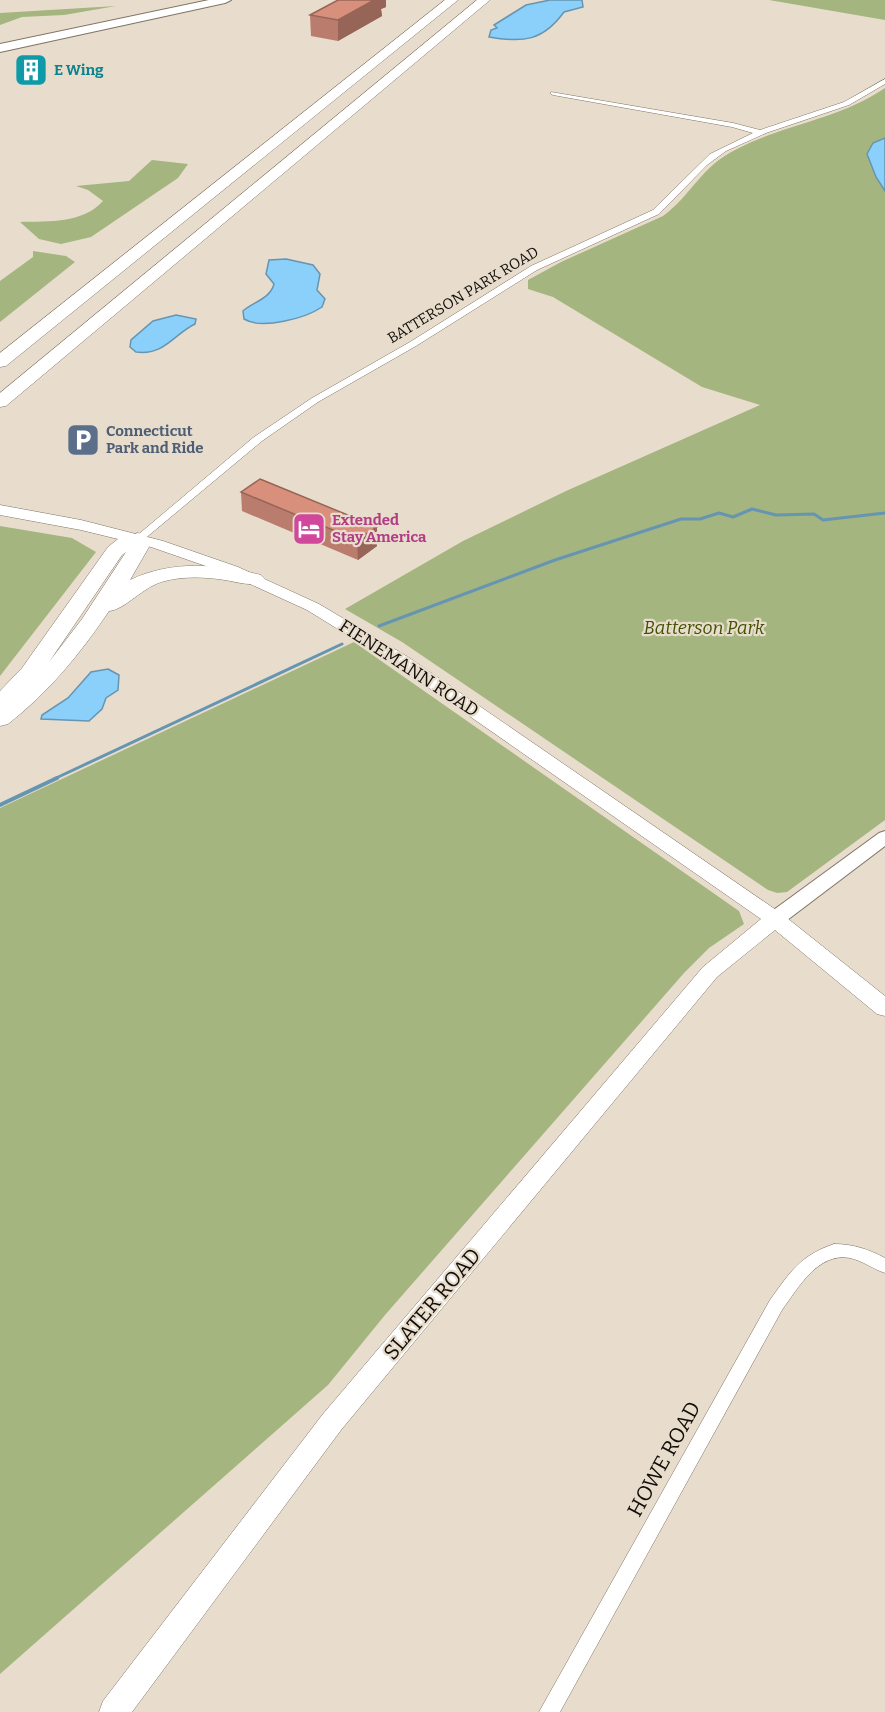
<svg xmlns="http://www.w3.org/2000/svg" width="885" height="1712" viewBox="0 0 885 1712" font-family="Bitter,serif">
	<style>
		.green { fill: #a4b57f }
		.water { fill: #8bcffb; stroke: #6695b2; stroke-width: 1.5 }
		.lines { fill: none; stroke-linecap: round; stroke-linejoin: round }
		.stream-far1 { stroke: #6695b2; stroke-width: 3 }
		.stream { stroke: #6695b2; stroke-width: 4 }
		.minor-casing { stroke: #7f7466; stroke-width: 1 }
		.tertiary-casing { stroke: #7f7466; stroke-width: 2 }
		.secondary-casing { stroke: #7f7466; stroke-width: 1 }
		.trunk-casing { stroke: #7f7466; stroke-width: 2 }
		.motorway-casing { stroke: #7f7466; stroke-width: 1 }
		.minor { fill: #fff; fill-rule: evenodd }
		.tertiary { fill: #fff; fill-rule: evenodd }
		.secondary { fill: #fff; fill-rule: evenodd }
		.trunk { fill: #fff; fill-rule: evenodd }
		.motorway { fill: #fff; fill-rule: evenodd }
		.wall { fill: #ba7c6c }
		.shaded-wall { fill: #976558 }
		.building { fill: #d8907d; stroke: #976558; stroke-width: 1.5 }
		.labels { text-anchor: middle; dominant-baseline: central; stroke-width: 4.5; stroke-linejoin: round; paint-order: stroke }
		.far-culture-label { font-size: 15px; font-weight: bold; fill: #0d838f; stroke: #e8ddcc; text-anchor: start }
		.far-street-label { font-size: 15px; fill: #110d08; stroke: #e8ddcc }
		.far-service-label { font-size: 15px; font-weight: bold; fill: #4e5e75; stroke: #e8ddcc; text-anchor: start }
		.far-hotel-label { font-size: 15px; font-weight: bold; fill: #b23c85; stroke: #e8ddcc; text-anchor: start }
		.park-label { font-size: 18px; font-style: italic; fill: #415203; stroke: #e8ddcc }
		.street-label { font-size: 18px; fill: #110d08; stroke: #e8ddcc }
		.near-street-label { font-size: 21px; fill: #110d08; stroke: #e8ddcc }
	</style>
	<rect width="100%" height="100%" fill="#e8ddcc"/>
	<!-- green -->
	<g class="green">
		<path d="M 769,0 L 885,0 L 885,20 Z"/>
		<path d="M 116,6 L 64,15 L 22,17 L 0,25 L 0,13 Z"/>
		<path d="M 885,88 L 885,820 L 787,892 L 777,893 L 768,890 L 402,642 L 345,609 L 463,541 L 566,491 L 760,405 L 702,387 L 553,297 L 528,289 L 528,280 L 561,262 L 663,216 C 692,195 700,167 737,149 C 785,124 840,119 885,88 Z"/>
		<path d="M 152,160 L 188,164 L 178,178 L 91,237 L 61,244 L 39,239 L 20,222 C 49,221 82,224 103,201 L 88,190 L 76,186 L 129,181 Z"/>
		<path d="M 33,251 L 66,256 L 75,262 L 0,322 L 0,281 L 33,257 Z"/>
		<path d="M 0,526 L 72,538 L 96,552 L 0,676 Z"/>
		<path d="M 354,642 L 739,911 L 744,924 L 709,948 L 684,973 L 385,1315 L 328,1385 L 0,1674 L 0,808 Z"/>
	</g>
	<!-- water -->
	<g class="water">
		<path d="M 550,0 L 582,0 L 583,7 L 564,12 C 543,41 523,43 489,37 L 491,30 L 497,28 L 494,25 L 526,5 Z"/>
		<path d="M 885,138 L 885,191 L 876,177 L 867,154 L 873,143 Z"/>
		<path d="M 286,259 L 313,265 L 320,274 L 317,290 L 325,299 L 322,307 C 306,318 262,330 244,319 L 243,311 C 253,302 270,299 274,284 L 266,274 L 269,260 Z"/>
		<path d="M 176,315 L 196,319 L 195,324 C 174,334 164,356 136,352 L 130,347 L 131,340 L 153,321 Z"/>
		<path d="M 108,669 L 119,675 L 118,690 L 106,698 L 102,709 L 89,721 L 41,719 L 42,715 L 68,698 L 91,672 Z"/>
	</g>
	<g class="lines">
		<!-- stream-far1 -->
		<g class="stream-far1">
			<path d="M 379,626 L 555,560 L 681,519 L 700,519 L 719,513 L 733,517 L 752,509 L 776,515 L 814,514 L 823,520 L 885,513"/>
			<path d="M 54,779 L 342,644"/>
		</g>
		<!-- stream -->
		<path class="stream" d="M 0,805 L 57,778"/>
		<!-- minor casing -->
		<g class="minor-casing">
			<g id="minor">
				<path d="M 885,79 L 885,84 L 849,105 L 766,133 L 726,151 L 707,165 L 659,214 L 537,270 L 416,346 L 318,402 L 262,441 L 142,541 L 138,542 L 133,539 L 254,437 L 312,398 L 410,342 L 531,266 L 653,210 L 710,154 L 753,133 L 732,127 L 553,95 L 551,94 L 551,92 L 733,123 L 760,130 L 844,102 Z"/>
				<path d="M 834,1244 C 853,1244 868,1249 885,1258 L 885,1273 C 873,1269 863,1261 850,1258 C 818,1252 798,1288 782,1310 L 560,1712 L 539,1712 L 770,1300 C 790,1272 801,1255 834,1244 Z"/>
			</g>
		</g>
		<!-- tertiary casing -->
		<g class="tertiary-casing">
			<path id="tertiary" d="M 885,831 L 885,846 L 782,924 L 775,926 L 768,924 L 766,919 L 768,914 L 879,833 Z"/>
		</g>
		<!-- secondary casing -->
		<g class="secondary-casing">
			<path id="secondary" d="M 0,505 L 81,520 L 163,541 L 238,567 L 319,604 L 408,657 L 782,914 L 885,996 L 885,1016 L 877,1014 L 775,930 L 717,977 L 341,1430 L 132,1712 L 99,1712 L 103,1701 L 323,1414 L 703,967 L 761,919 L 396,665 L 307,610 L 226,573 L 151,547 L 81,530 L 0,515 Z"/>
		</g>
		<!-- trunk casing -->
		<g class="trunk-casing">
			<path id="trunk" d="M 209,0 L 231,0 L 225,3 L 0,52 L 0,44 Z"/>
		</g>
		<!-- motorway casing -->
		<g class="motorway-casing">
			<g id="motorway">
				<path d="M 445,0 L 458,0 L 6,366 L 0,367 L 0,353 Z"/>
				<path d="M 477,0 L 490,0 L 6,406 L 0,407 L 0,393 Z"/>
				<path d="M 138,533 L 145,535 L 149,547 L 130,580 C 172,560 217,564 261,575 L 265,579 L 261,583 C 249,586 237,582 225,580 C 206,577 184,576 165,581 C 143,586 125,610 109,611 C 80,654 49,692 8,724 L 0,726 L 0,691 L 22,668 L 108,547 L 118,539 ZM 126,552 L 82,619 L 49,662 L 122,555 Z"/>
			</g>
		</g>
		<!-- minor -->
		<use href="#minor" class="minor"/>
		<!-- tertiary -->
		<use href="#tertiary" class="tertiary"/>
		<!-- secondary -->
		<use href="#secondary" class="secondary"/>
		<!-- trunk -->
		<use href="#trunk" class="trunk"/>
		<!-- motorway -->
		<use href="#motorway" class="motorway"/>
	</g>
	<!-- wall -->
	<g class="wall">
		<path d="M 336,0 L 386,0 L 386,7 L 381,9 L 382,16 L 338,41 L 311,36 L 310,15 L 336,1 Z"/>
		<path d="M 241,492 L 377,546 L 358,560 L 242,511 Z"/>
	</g>
	<!-- shaded-wall -->
	<g class="shaded-wall">
		<path d="M 369,0 L 386,0 L 386,7 L 381,9 L 382,16 L 338,41 L 338,20 Z"/>
		<path d="M 377,527 L 377,546 L 358,560 L 357,540 Z"/>
	</g>
	<!-- building -->
	<g class="building">
		<path d="M 338,0 L 374,0 L 338,20 L 310,15 Z"/>
		<path d="M 260,479 L 377,527 L 357,540 L 241,492 Z"/>
	</g>
	<!-- icons -->
	<defs>
		<g id="building-square" transform="scale(1.725)"><rect x="-9" y="-9" width="18" height="18" rx="4" fill="#0f9aa8" stroke="#e8ddcc"/><path d="M-4-6H4V6H1V3H-1V6H-4ZM-2.5-4.3h1.7v1.8h-1.7ZM.8-4.3h1.7v1.8H.8ZM-2.5-1h1.7V.8h-1.7ZM.8-1h1.7V.8H.8Z" fill="#fff"/></g>
		<g id="parking-square" transform="scale(1.725)"><rect x="-9" y="-9" width="18" height="18" rx="4" fill="#5c6f8a" stroke="#e8ddcc"/><path d="M-3.5-5.5H1a3.5 3.5 0 0 1 0 7H-1V5.5H-3.5ZM-1-3.4V-.6H.8a1.4 1.4 0 0 0 0-2.8Z" fill="#fff"/></g>
		<g id="hotel-square" transform="scale(1.725)"><rect x="-9" y="-9" width="18" height="18" rx="4" fill="#d1479c" stroke="#e8ddcc"/><path d="M-6-4.5h1.5V1H6V5H4.5V3h-9V5H-6ZM-4 0a1.8 1.8 0 1 1 3.6 0ZM.5 0V-2.5h3Q6-2.5 6 0Z" fill="#fff"/></g>
	</defs>
	<g fill-rule="evenodd">
		<use href="#building-square" x="31" y="70"/>
		<use href="#parking-square" x="83" y="440"/>
		<use href="#hotel-square" x="309" y="529"/>
	</g>
	<g class="labels">
		<!-- far-culture labels -->
		<g class="far-culture-label">
			<text x="54" y="70">E Wing</text>
		</g>
		<!-- far-street labels -->
		<g class="far-street-label">
			<text transform="translate(463 295) rotate(-31)">BATTERSON PARK ROAD</text>
		</g>
		<!-- far-service labels -->
		<g class="far-service-label">
			<text x="106" y="431">Connecticut<tspan x="106" dy="17">Park and Ride</tspan></text>
		</g>
		<!-- far-hotel labels -->
		<g class="far-hotel-label">
			<text x="332" y="520">Extended<tspan x="332" dy="17">Stay America</tspan></text>
		</g>
		<!-- park labels -->
		<g class="park-label">
			<text x="704" y="628">Batterson Park</text>
		</g>
		<!-- street labels -->
		<g class="street-label">
			<text transform="translate(409 668) rotate(33)">FIENEMANN ROAD</text>
		</g>
		<!-- near-street labels -->
		<g class="near-street-label">
			<text transform="translate(432 1304) rotate(-50)">SLATER ROAD</text>
			<text transform="translate(664 1459) rotate(-61)">HOWE ROAD</text>
		</g>
	</g>
</svg>
